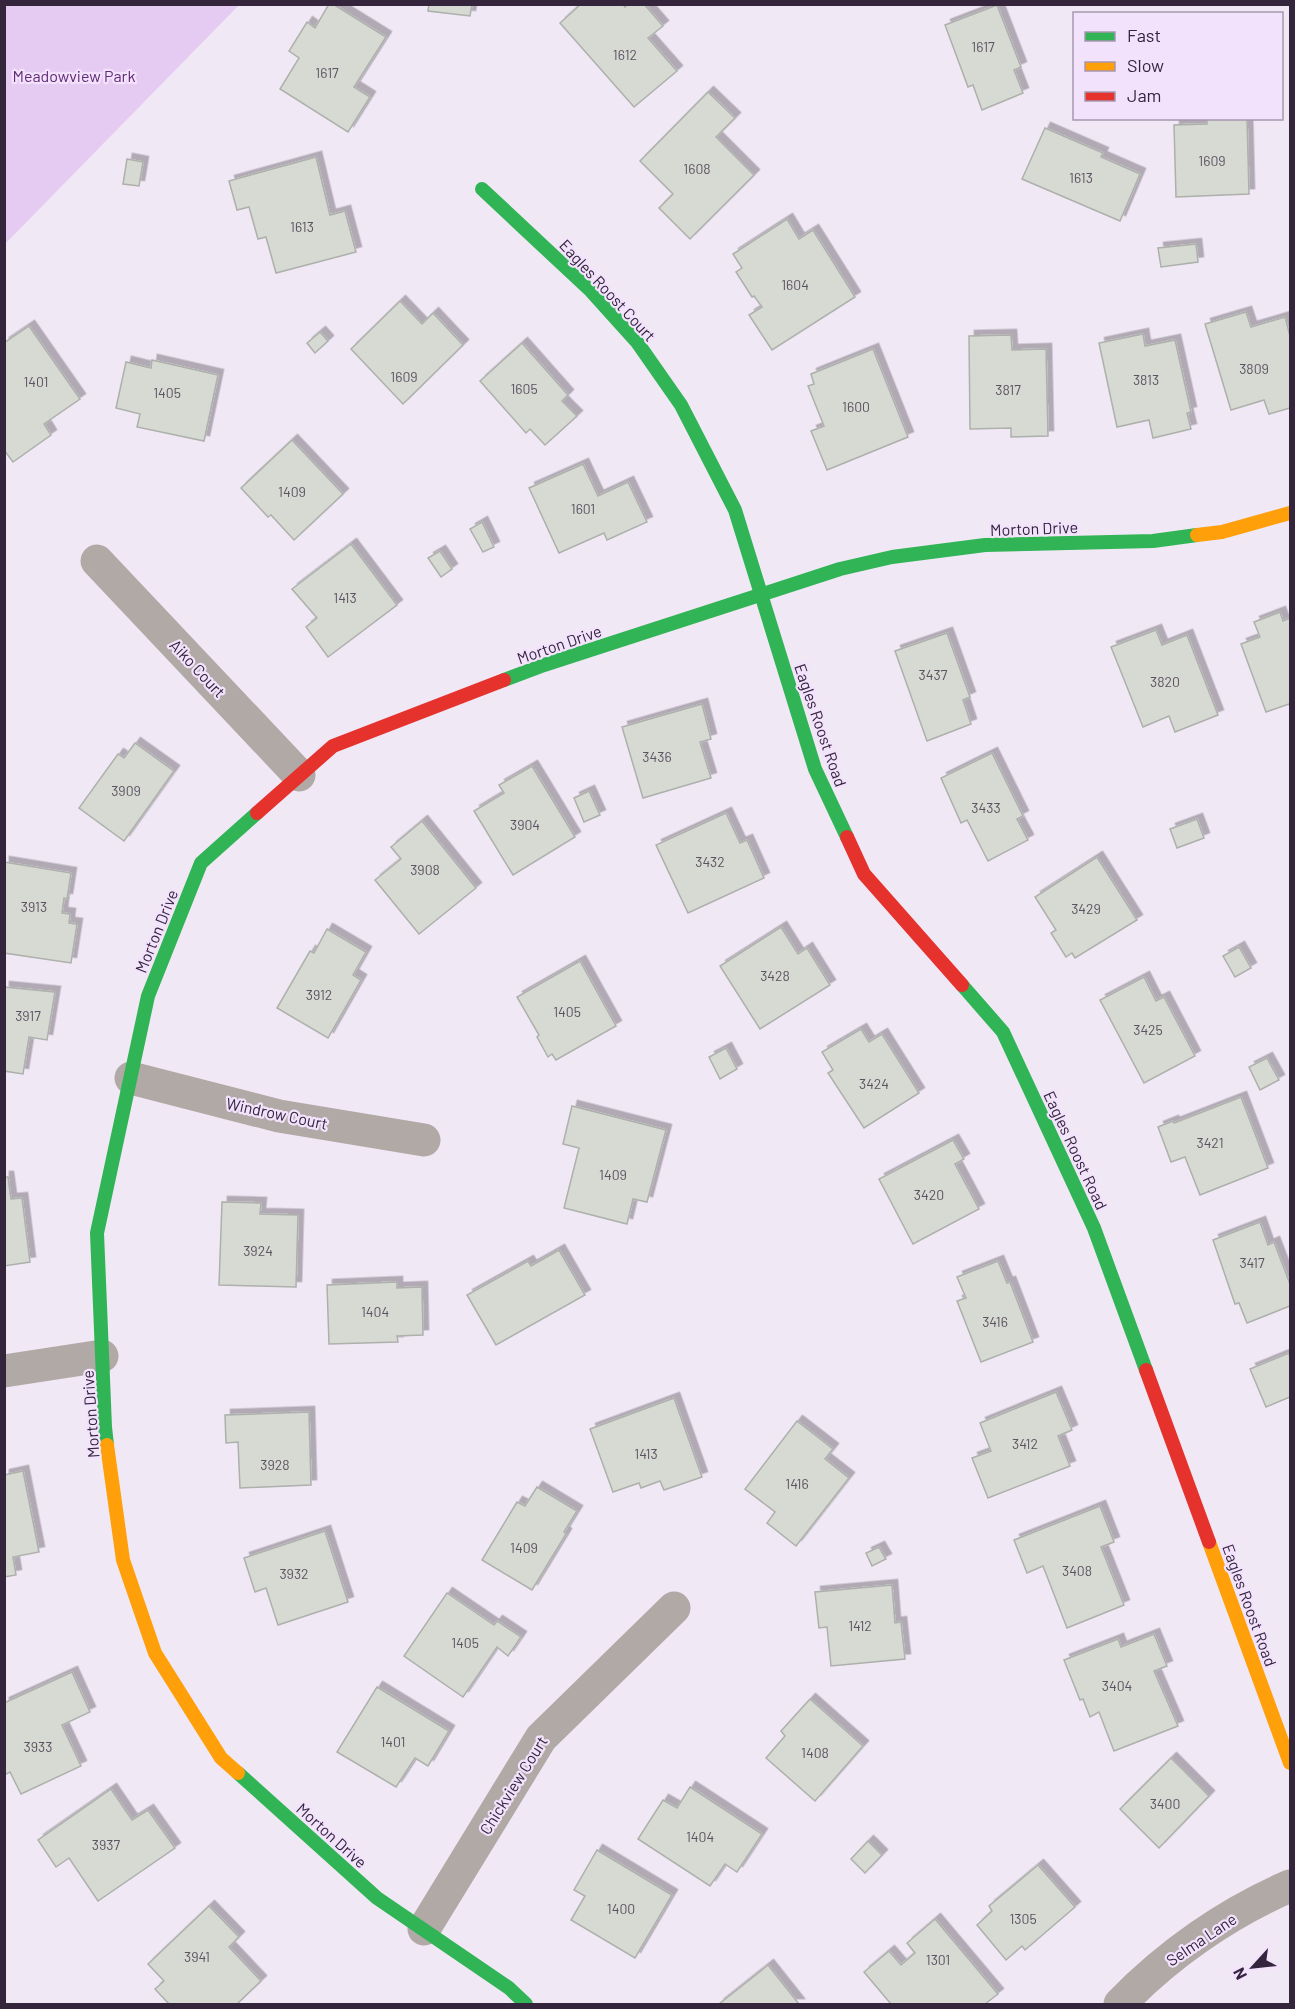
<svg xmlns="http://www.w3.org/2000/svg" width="1295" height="2009" viewBox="0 0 1295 2009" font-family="Barlow,sans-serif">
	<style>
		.green { fill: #e5cbf2 }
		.building { fill: #d6dad3; stroke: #adb0ab; stroke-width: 1.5; filter: url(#shadow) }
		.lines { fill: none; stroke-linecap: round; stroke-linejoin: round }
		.street { stroke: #b0a9a6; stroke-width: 33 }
		.fast { stroke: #30b455; stroke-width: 14 }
		.slow { stroke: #ff9f0a; stroke-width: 14 }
		.jam { stroke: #e5322d; stroke-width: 14 }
		.labels { text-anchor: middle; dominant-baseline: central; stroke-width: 4.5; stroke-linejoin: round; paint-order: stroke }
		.number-label { font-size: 14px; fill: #5c5262 }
		.park-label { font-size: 16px; fill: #612b76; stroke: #f3e2fc }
		.street-label { font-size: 16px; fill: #34243c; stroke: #f3e2fc }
	</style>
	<defs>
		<filter id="shadow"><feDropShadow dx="5.5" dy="-5.5" stdDeviation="0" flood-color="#0004"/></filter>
	</defs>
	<rect width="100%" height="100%" fill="#f1e8f6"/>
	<!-- green -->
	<path class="green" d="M 5,4 L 239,5 L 5,244 L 4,5 Z"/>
	<!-- building -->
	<g class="building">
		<path d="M 329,4 L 333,4 L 386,37 L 354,87 L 370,97 L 348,132 L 280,89 L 299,58 L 289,51 L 307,22 L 315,28 Z"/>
		<path d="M 429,4 L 472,4 L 470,16 L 428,11 Z"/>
		<path d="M 581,4 L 623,4 L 625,7 L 628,4 L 644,4 L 663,26 L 648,38 L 677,71 L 634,107 L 560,23 Z"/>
		<path d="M 997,5 L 1021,67 L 1014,70 L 1023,93 L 982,110 L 973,85 L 968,87 L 945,25 Z"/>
		<path d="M 708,92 L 735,118 L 716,137 L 754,175 L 690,239 L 659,208 L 673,194 L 640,161 Z"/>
		<path d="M 1207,118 L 1247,118 L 1249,194 L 1176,197 L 1174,125 L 1207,124 Z"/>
		<path d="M 1045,128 L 1103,153 L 1101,157 L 1140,174 L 1120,221 L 1022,179 Z"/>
		<path d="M 316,157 L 330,215 L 345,211 L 356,252 L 276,273 L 266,237 L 258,239 L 249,207 L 237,210 L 229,181 Z"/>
		<path d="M 127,159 L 143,162 L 139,186 L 123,184 Z"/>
		<path d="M 787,219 L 799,239 L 813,230 L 855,297 L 772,350 L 749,315 L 762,307 L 754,296 L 752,297 L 736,272 L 742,268 L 733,254 Z"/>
		<path d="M 1196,244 L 1198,262 L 1161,267 L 1158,248 Z"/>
		<path d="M 400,301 L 422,324 L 433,313 L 463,345 L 403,404 L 351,349 Z"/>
		<path d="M 1246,312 L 1251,327 L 1285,317 L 1290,336 L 1290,408 L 1269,414 L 1264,400 L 1231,410 L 1205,324 Z"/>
		<path d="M 29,326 L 80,399 L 44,424 L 51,435 L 13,462 L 4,450 L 4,343 Z"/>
		<path d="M 320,332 L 328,341 L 315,353 L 307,343 Z"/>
		<path d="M 1143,334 L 1145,346 L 1175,340 L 1191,412 L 1187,413 L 1191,429 L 1153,438 L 1149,420 L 1117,427 L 1099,343 Z"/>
		<path d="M 1011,335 L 1012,350 L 1046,349 L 1048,436 L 1011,437 L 1011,428 L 970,429 L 969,336 Z"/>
		<path d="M 522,343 L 568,395 L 562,401 L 577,416 L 545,445 L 530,429 L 526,433 L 480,381 Z"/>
		<path d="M 873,349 L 908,437 L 827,470 L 811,431 L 824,426 L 808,386 L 814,384 L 811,374 Z"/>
		<path d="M 152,360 L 218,375 L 204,441 L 137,427 L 140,414 L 116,408 L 126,362 L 151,368 Z"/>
		<path d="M 292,440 L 343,494 L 294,540 L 271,515 L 268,517 L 241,488 Z"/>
		<path d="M 583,464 L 598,496 L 628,482 L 647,522 L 607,540 L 604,533 L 559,553 L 529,488 Z"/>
		<path d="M 482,522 L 494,547 L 483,552 L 470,529 Z"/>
		<path d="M 351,544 L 397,605 L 328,657 L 306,627 L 317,618 L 292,589 Z"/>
		<path d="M 440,551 L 452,569 L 441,577 L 428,558 Z"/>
		<path d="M 1280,612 L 1283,621 L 1290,618 L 1290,707 L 1289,704 L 1266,712 L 1241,644 L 1260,637 L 1254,622 Z"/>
		<path d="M 1156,630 L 1162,645 L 1187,635 L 1218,715 L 1175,732 L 1169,716 L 1143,727 L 1111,647 Z"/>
		<path d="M 947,633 L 970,697 L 963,700 L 971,724 L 927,741 L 895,651 Z"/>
		<path d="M 702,704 L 711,739 L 700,742 L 711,778 L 643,798 L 622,727 Z"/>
		<path d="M 135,743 L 174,771 L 124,841 L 79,808 L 118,754 L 124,758 Z"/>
		<path d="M 992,753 L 1023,816 L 1017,819 L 1028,840 L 988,861 L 967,820 L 961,823 L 941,778 Z"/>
		<path d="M 532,766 L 575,837 L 513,875 L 474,811 L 504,793 L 499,785 Z"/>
		<path d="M 589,791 L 600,815 L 584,822 L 574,798 Z"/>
		<path d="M 726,813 L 740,843 L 747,840 L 764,878 L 688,913 L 656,845 Z"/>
		<path d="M 1197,819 L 1204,838 L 1177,848 L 1170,829 Z"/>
		<path d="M 422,821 L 476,888 L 419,934 L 375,880 L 401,859 L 391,847 Z"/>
		<path d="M 1097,857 L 1137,920 L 1075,958 L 1072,953 L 1066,957 L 1051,933 L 1056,930 L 1035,897 Z"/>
		<path d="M 4,862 L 71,873 L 67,899 L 64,898 L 62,913 L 70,914 L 69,923 L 77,924 L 71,963 L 4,953 Z"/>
		<path d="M 781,927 L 798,954 L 807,948 L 830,985 L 760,1029 L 720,966 Z"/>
		<path d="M 327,929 L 366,952 L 353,975 L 361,980 L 328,1038 L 277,1008 L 310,951 L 314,953 Z"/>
		<path d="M 1239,947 L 1251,968 L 1235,977 L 1223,956 Z"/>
		<path d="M 580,961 L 616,1026 L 556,1060 L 552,1054 L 548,1057 L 537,1037 L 539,1035 L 517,997 Z"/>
		<path d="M 1144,977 L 1156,1001 L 1164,997 L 1195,1056 L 1144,1083 L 1100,1000 Z"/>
		<path d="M 4,987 L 55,992 L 47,1040 L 29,1037 L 23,1074 L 4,1071 Z"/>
		<path d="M 861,1029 L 869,1042 L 882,1034 L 919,1093 L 864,1128 L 828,1073 L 833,1070 L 822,1052 Z"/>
		<path d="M 726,1048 L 737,1069 L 720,1079 L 709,1057 Z"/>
		<path d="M 1267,1058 L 1279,1080 L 1260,1090 L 1249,1067 Z"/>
		<path d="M 1241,1097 L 1268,1168 L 1200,1195 L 1185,1157 L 1171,1162 L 1158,1127 L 1173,1121 L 1174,1123 Z"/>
		<path d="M 572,1106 L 666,1130 L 647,1202 L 633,1199 L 627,1224 L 564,1208 L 579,1148 L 563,1144 Z"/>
		<path d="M 953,1140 L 964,1159 L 955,1164 L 979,1209 L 913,1244 L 879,1179 Z"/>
		<path d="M 4,1177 L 8,1177 L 11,1199 L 22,1198 L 30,1262 L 4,1266 Z"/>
		<path d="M 222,1202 L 261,1203 L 260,1214 L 298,1215 L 296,1287 L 219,1285 Z"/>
		<path d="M 1260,1222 L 1268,1245 L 1274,1242 L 1290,1284 L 1290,1306 L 1247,1323 L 1239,1303 L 1235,1304 L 1213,1240 Z"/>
		<path d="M 559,1250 L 585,1295 L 496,1345 L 467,1295 L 528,1261 L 531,1266 Z"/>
		<path d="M 998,1261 L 1007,1283 L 1010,1282 L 1033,1342 L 981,1362 L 957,1301 L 966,1298 L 957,1277 Z"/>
		<path d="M 397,1282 L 397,1288 L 422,1287 L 423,1335 L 397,1336 L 398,1342 L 329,1344 L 327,1285 Z"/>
		<path d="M 1289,1353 L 1290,1358 L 1290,1397 L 1266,1407 L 1250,1369 Z"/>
		<path d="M 1056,1392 L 1072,1430 L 1058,1436 L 1070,1466 L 988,1498 L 972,1458 L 991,1451 L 980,1423 Z"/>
		<path d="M 674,1398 L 702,1477 L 664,1490 L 660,1481 L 641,1488 L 639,1483 L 613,1492 L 590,1429 Z"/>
		<path d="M 309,1412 L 311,1485 L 240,1488 L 238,1442 L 226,1443 L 225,1415 Z"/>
		<path d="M 797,1421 L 833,1449 L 825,1459 L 849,1478 L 796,1546 L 767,1523 L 775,1512 L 745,1489 Z"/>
		<path d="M 23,1471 L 39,1552 L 13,1557 L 16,1575 L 4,1577 L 4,1475 Z"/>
		<path d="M 537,1487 L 577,1511 L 564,1532 L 566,1534 L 532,1590 L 482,1560 L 517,1502 L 525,1506 Z"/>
		<path d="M 1100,1506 L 1114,1542 L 1101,1547 L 1124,1605 L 1067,1628 L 1043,1566 L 1027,1573 L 1014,1540 Z"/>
		<path d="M 325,1531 L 348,1602 L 278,1625 L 266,1588 L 255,1592 L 244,1558 Z"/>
		<path d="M 879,1547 L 886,1559 L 872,1566 L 866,1553 Z"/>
		<path d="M 892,1585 L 895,1623 L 901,1622 L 905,1659 L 831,1666 L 827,1627 L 819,1628 L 815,1592 Z"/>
		<path d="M 447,1593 L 494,1625 L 497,1621 L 521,1637 L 508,1656 L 497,1647 L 463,1697 L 404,1656 Z"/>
		<path d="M 1154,1634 L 1167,1666 L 1154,1671 L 1178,1726 L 1114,1751 L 1099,1712 L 1090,1717 L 1083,1699 L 1080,1700 L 1064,1660 L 1118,1639 L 1121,1647 Z"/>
		<path d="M 72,1672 L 90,1712 L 62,1725 L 81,1766 L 21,1794 L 10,1772 L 4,1775 L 4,1703 Z"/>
		<path d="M 377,1687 L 449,1731 L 428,1766 L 415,1758 L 396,1787 L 337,1752 Z"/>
		<path d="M 810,1699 L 863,1746 L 815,1801 L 766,1758 L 785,1736 L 781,1731 Z"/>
		<path d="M 1171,1758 L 1209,1796 L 1159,1848 L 1120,1809 Z"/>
		<path d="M 690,1787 L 762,1834 L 737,1872 L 725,1864 L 710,1886 L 638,1839 L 663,1800 L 677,1808 Z"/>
		<path d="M 111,1789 L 132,1820 L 148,1810 L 175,1848 L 98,1901 L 69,1858 L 56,1867 L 38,1840 Z"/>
		<path d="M 868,1841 L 882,1855 L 865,1873 L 851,1859 Z"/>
		<path d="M 597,1850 L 672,1895 L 635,1958 L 571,1920 L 585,1896 L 574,1890 Z"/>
		<path d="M 1038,1865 L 1075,1907 L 1025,1950 L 1022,1946 L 1006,1960 L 977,1925 L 992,1911 L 989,1906 Z"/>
		<path d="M 209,1906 L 239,1937 L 229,1947 L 261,1981 L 237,2004 L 169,2004 L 155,1989 L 164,1981 L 148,1964 Z"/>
		<path d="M 935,1919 L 998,1994 L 985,2004 L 891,2004 L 864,1972 L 889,1951 L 901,1965 L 915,1953 L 907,1943 Z"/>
		<path d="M 768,1965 L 799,2004 L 719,2004 Z"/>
	</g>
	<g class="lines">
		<!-- street -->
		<g class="street">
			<path d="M 97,561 L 299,775"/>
			<path d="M 131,1078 L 279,1116 L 424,1140"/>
			<path d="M 4,1371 L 102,1356"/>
			<path d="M 424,1929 L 541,1738 L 674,1608"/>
			<path d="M 1120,2004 C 1167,1955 1227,1913 1290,1886"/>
		</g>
		<!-- fast -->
		<g class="fast">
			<path d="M 482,189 L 591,291 L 637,342 L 681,405 L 735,510 L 815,769 L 847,837"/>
			<path d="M 504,680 L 544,665 L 840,569 L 892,557 L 985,545 L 1153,541 L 1197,535"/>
			<path d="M 962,985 L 1003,1032 L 1094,1228 L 1146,1370"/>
			<path d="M 107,1445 L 105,1427 L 97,1233 L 148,996 L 201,863 L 257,813"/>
			<path d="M 238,1773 L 377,1898 L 509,1988 L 526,2004"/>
		</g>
		<!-- slow -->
		<g class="slow">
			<path d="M 1197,535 L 1222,532 L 1290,513"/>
			<path d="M 107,1445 L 123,1560 L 155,1653 L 221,1758 L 238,1773"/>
			<path d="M 1209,1542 L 1290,1763"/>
		</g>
		<!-- jam -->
		<g class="jam">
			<path d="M 257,813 L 333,746 L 504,680"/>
			<path d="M 847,837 L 864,874 L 962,985"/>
			<path d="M 1146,1370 L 1209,1542"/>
		</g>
	</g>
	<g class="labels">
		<!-- number labels -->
		<g class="number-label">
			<text x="983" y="46">1617</text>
			<text x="625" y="54">1612</text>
			<text x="327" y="72">1617</text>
			<text x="1212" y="160">1609</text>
			<text x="697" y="168">1608</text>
			<text x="1081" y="177">1613</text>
			<text x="302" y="226">1613</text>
			<text x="795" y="284">1604</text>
			<text x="1254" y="368">3809</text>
			<text x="404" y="376">1609</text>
			<text x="1146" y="379">3813</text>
			<text x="36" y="381">1401</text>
			<text x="524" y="388">1605</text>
			<text x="1008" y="389">3817</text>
			<text x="167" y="392">1405</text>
			<text x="856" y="406">1600</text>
			<text x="292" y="491">1409</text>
			<text x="583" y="508">1601</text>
			<text x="345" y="597">1413</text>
			<text x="933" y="674">3437</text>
			<text x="1165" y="681">3820</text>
			<text x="657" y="756">3436</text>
			<text x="126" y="790">3909</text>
			<text x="986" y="807">3433</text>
			<text x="525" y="824">3904</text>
			<text x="710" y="861">3432</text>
			<text x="425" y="869">3908</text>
			<text x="34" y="906">3913</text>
			<text x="1086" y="908">3429</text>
			<text x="775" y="975">3428</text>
			<text x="319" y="994">3912</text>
			<text x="567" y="1011">1405</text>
			<text x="28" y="1015">3917</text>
			<text x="1148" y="1029">3425</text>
			<text x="874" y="1083">3424</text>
			<text x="1210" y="1142">3421</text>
			<text x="613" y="1174">1409</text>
			<text x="929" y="1194">3420</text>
			<text x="258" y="1250">3924</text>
			<text x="1252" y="1262">3417</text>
			<text x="375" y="1311">1404</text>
			<text x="995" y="1321">3416</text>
			<text x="1025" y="1443">3412</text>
			<text x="646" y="1453">1413</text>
			<text x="275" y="1464">3928</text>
			<text x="797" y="1483">1416</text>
			<text x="524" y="1547">1409</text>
			<text x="1077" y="1570">3408</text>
			<text x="294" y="1573">3932</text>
			<text x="860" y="1625">1412</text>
			<text x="465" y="1642">1405</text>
			<text x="1117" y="1685">3404</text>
			<text x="393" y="1741">1401</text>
			<text x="38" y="1746">3933</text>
			<text x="815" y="1752">1408</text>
			<text x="1165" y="1803">3400</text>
			<text x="700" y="1836">1404</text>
			<text x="106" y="1844">3937</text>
			<text x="621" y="1908">1400</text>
			<text x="1023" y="1918">1305</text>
			<text x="197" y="1956">3941</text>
			<text x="938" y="1959">1301</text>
		</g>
		<!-- park labels -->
		<g class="park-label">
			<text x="74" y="75">Meadowview Park</text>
		</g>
		<!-- street labels -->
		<g class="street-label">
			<text transform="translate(608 290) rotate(47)">Eagles Roost Court</text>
			<text transform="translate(1034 528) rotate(-2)">Morton Drive</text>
			<text transform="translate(559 644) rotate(-19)">Morton Drive</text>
			<text transform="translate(198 668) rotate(47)">Aiko Court</text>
			<text transform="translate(821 725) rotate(71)">Eagles Roost Road</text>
			<text transform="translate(156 931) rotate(-68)">Morton Drive</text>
			<text transform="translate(277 1113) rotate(12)">Windrow Court</text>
			<text transform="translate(1076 1150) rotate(65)">Eagles Roost Road</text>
			<text transform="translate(90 1414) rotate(-94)">Morton Drive</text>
			<text transform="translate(1250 1605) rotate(70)">Eagles Roost Road</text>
			<text transform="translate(513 1785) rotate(-58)">Chickview Court</text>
			<text transform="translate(332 1835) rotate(42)">Morton Drive</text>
			<text transform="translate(1201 1939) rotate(-34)">Selma Lane</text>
		</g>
	</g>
	<!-- border -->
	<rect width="1295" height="2009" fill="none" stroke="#34243c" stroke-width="12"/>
	<!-- legend -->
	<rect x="1073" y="12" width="210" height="108" fill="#f3e2fc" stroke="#a796af" stroke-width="1.5"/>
	<rect x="1085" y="32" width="30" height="9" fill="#30b455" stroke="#a796af" stroke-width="1.5"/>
	<text x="1127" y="42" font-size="18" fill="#34243c">Fast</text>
	<rect x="1085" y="62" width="30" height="9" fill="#ff9f0a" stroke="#a796af" stroke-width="1.5"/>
	<text x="1127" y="72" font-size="18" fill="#34243c">Slow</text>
	<rect x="1085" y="92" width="30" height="9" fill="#e5322d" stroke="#a796af" stroke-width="1.5"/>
	<text x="1127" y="102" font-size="18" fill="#34243c">Jam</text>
	<!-- north arrow -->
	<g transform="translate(1253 1967) rotate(243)" stroke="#f3e2fc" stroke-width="4.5" paint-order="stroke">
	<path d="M0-4.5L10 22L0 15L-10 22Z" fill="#34243c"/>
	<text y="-9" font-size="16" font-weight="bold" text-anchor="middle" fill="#34243c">N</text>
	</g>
</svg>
